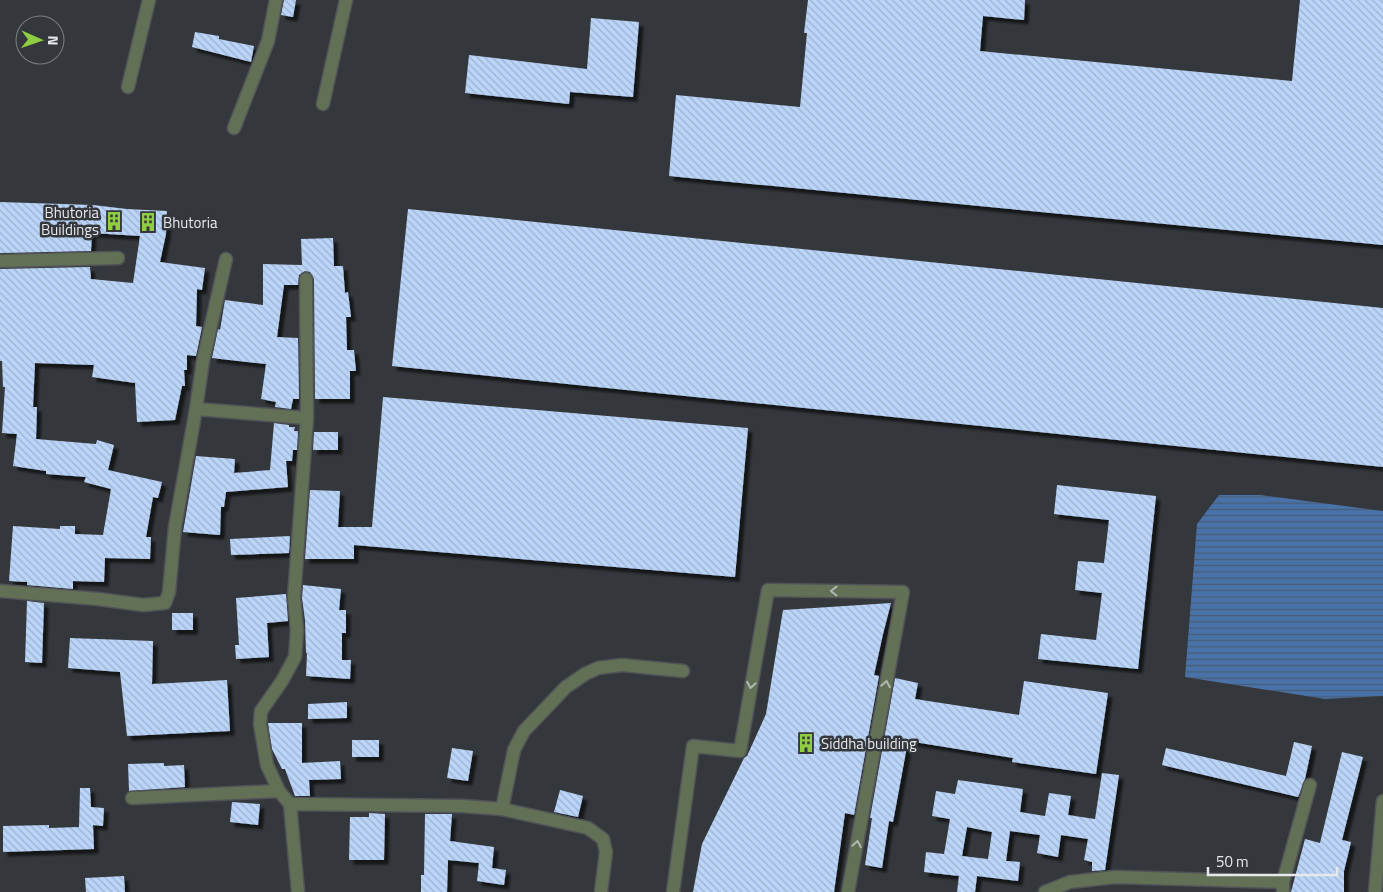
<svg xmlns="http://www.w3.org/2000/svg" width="1383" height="892" viewBox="0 0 1383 892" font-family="'Titillium Web',sans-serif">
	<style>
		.water { fill: url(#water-rules) }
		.building { fill: url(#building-back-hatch); fill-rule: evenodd; filter: url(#shadow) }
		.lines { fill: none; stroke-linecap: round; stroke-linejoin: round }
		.minor-casing { stroke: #505357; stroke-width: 15 }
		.minor { stroke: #627056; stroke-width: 12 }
		.oneway { stroke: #b1b8af }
		.labels { text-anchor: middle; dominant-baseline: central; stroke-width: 5; stroke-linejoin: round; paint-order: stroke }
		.poi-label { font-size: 15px; fill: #e6e8eb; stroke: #34373b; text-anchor: start }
	</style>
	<defs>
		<pattern id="water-rules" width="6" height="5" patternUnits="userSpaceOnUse" patternTransform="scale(1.25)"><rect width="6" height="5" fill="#4972a8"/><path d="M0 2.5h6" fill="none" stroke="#475c77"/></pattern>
		<pattern id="building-back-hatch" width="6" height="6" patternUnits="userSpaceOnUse" patternTransform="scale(1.25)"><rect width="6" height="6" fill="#bad5f9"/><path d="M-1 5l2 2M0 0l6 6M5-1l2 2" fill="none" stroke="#9db1cc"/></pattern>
		<filter id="shadow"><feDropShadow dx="4.5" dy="4.5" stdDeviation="1" flood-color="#0009"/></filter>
	</defs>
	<rect width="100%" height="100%" fill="#34373b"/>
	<!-- water -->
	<path class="water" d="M 1219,495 L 1260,495 L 1383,511 L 1383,696 L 1325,699 L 1185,677 L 1197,524 Z"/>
	<!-- building -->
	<g class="building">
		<path d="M 284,0 L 296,0 L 293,17 L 281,15 Z"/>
		<path d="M 808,0 L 1025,0 L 1024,20 L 983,16 L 980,51 L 1292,81 L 1300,0 L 1383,0 L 1383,245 L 669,176 L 676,95 L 800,107 L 807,33 L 804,33 Z"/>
		<path d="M 591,18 L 639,22 L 633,97 L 570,92 L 569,104 L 465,93 L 469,55 L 587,69 Z"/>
		<path d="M 195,32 L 219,36 L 219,39 L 254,46 L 251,62 L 192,47 Z"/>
		<path d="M 0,202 L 93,205 L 127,209 L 167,211 L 166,234 L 160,262 L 205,268 L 202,290 L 197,289 L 196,326 L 202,327 L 196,356 L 187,355 L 187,370 L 184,370 L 185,386 L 182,386 L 175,420 L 137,422 L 135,383 L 92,377 L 94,365 L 35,363 L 33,407 L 37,407 L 36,439 L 96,444 L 97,440 L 114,445 L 108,470 L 162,482 L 158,498 L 153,497 L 146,537 L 151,537 L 150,559 L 105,558 L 104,582 L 73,581 L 73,589 L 27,585 L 27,582 L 9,581 L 13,526 L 60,529 L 60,526 L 75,526 L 75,534 L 103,535 L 111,489 L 84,482 L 86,477 L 46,474 L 46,471 L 13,466 L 17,434 L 2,433 L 5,387 L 3,387 L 2,361 L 0,361 L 0,269 L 90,267 L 91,279 L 133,283 L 140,236 L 92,233 L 91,251 L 0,253 Z"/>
		<path d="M 408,209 L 1383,308 L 1383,467 L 392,366 Z"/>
		<path d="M 333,238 L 334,266 L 343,266 L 345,293 L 348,292 L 351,317 L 346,317 L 347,350 L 354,350 L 356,371 L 350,371 L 350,399 L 315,399 L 314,279 L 310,272 L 305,271 L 299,275 L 298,285 L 284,285 L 277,337 L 298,338 L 299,399 L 293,399 L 291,409 L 275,407 L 276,402 L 261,399 L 266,364 L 212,358 L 218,329 L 220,330 L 225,300 L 263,305 L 263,264 L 302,265 L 301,239 Z"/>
		<path d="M 383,397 L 748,428 L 735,577 L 354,545 L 354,559 L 305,559 L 310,490 L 340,491 L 338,527 L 372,527 Z"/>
		<path d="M 274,423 L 289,425 L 289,427 L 295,427 L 294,431 L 298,431 L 297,450 L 293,450 L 292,461 L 286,461 L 288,487 L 226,492 L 224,507 L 221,507 L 220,535 L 183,532 L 196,456 L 235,459 L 234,473 L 270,470 Z"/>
		<path d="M 314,432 L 338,432 L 338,450 L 313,450 Z"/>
		<path d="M 1057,485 L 1156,496 L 1138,669 L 1038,659 L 1041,634 L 1096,640 L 1102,593 L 1075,590 L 1078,561 L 1104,563 L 1109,520 L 1054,514 Z"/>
		<path d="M 290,536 L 289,553 L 231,555 L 230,539 Z"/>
		<path d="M 303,585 L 341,589 L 339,610 L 346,610 L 346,633 L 342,633 L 342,660 L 351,660 L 350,679 L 306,676 L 307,653 L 306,653 L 305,620 L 302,598 Z"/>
		<path d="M 286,594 L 288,621 L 267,623 L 269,657 L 236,659 L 235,645 L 239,645 L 236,598 Z"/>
		<path d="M 27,601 L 44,603 L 42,663 L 25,662 Z"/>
		<path d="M 891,603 L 883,634 L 874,675 L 879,676 L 854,815 L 845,813 L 834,892 L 693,892 L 702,844 L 744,758 L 747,756 L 766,714 L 783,610 Z"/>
		<rect x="172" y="613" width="21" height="17"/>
		<path d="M 70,638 L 153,641 L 152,684 L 227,680 L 230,731 L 127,736 L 120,672 L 68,668 Z"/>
		<path d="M 895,678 L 918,683 L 915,699 L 1019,715 L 1024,681 L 1108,693 L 1096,774 L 1012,762 L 1013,758 L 908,741 L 893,822 L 889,821 L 882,868 L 865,865 L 872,818 L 870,818 Z"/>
		<path d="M 347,702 L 347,718 L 308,719 L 308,704 Z"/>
		<path d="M 268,723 L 302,723 L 302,763 L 340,761 L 341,779 L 309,780 L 310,796 L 295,796 L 285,769 L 282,769 L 272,749 Z"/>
		<rect x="352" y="740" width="27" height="17"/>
		<path d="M 1294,742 L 1312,746 L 1305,779 L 1298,797 L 1162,765 L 1166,748 L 1286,776 Z"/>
		<path d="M 452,748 L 473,751 L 468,781 L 447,778 Z"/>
		<path d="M 1342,752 L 1363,757 L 1342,840 L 1351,842 L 1344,871 L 1344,892 L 1291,892 L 1305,839 L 1320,843 Z"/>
		<path d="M 164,763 L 164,766 L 184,765 L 185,787 L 129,791 L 128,764 Z"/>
		<path d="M 1102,773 L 1119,775 L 1105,870 L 1092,871 L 1092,862 L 1084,860 L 1088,839 L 1061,835 L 1058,857 L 1037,853 L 1040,835 L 1010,831 L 1006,861 L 1020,862 L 1018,881 L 977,876 L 975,892 L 957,892 L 959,876 L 924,872 L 926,852 L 944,854 L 950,819 L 932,816 L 936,791 L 955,794 L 958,780 L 1023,789 L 1020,812 L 1045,816 L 1049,793 L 1071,796 L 1068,815 L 1095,819 ZM 967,827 L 992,832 L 988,859 L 962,856 Z"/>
		<path d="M 80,788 L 90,788 L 91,807 L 104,808 L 103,826 L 93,825 L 94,849 L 3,852 L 3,826 L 49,825 L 49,828 L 79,827 Z"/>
		<path d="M 560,790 L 583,796 L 578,817 L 554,812 Z"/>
		<path d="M 232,802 L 260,804 L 258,825 L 230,822 Z"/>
		<path d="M 369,813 L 385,814 L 384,860 L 349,860 L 350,817 L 369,817 Z"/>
		<path d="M 425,814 L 452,814 L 450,841 L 494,847 L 492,868 L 506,870 L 504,885 L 477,881 L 479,863 L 448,860 L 447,892 L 421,892 L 421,875 L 424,875 Z"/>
		<path d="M 124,876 L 125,892 L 86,892 L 85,878 Z"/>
	</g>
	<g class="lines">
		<!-- minor casing -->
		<g class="minor-casing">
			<g id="minor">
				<path d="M 128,87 L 149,0"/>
				<path d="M 323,104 L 346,0"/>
				<path d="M 234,128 L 268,41 L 276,0"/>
				<path d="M 0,261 L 118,258"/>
				<path d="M 196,409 L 203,361 L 226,259"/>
				<path d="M 0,591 L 98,599 L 143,605 L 165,603 L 169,592 L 175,527 L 196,409 L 307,418"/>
				<path d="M 132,798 L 279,791"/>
				<path d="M 290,804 L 279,791 L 267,765 L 260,724 L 261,711 L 282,681 L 295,657 L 296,644 L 297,630 L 294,598 L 307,418 L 306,279"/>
				<path d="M 502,809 L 588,828 L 603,839 L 606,852 L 601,892"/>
				<path d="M 298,892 L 290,804 L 462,806 L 502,809 L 514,750 L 524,731 L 566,687 L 585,674 L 598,668 L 622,665 L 683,671"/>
				<path d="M 673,892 L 693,746 L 740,751 L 768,590 L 903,592 L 848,892"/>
				<path d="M 1045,892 L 1070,882 L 1115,877 L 1283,882"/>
				<path d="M 1283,892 L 1283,882 L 1310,785"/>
				<path d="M 1375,892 L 1383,801"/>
			</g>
		</g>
		<!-- minor -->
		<use href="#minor" class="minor"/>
	</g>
	<!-- one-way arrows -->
	<defs><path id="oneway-chevron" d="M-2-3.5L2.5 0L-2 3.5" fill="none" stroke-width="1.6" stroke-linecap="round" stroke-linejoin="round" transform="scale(1.25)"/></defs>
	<g class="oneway">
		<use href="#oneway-chevron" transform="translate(834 591) rotate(-179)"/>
		<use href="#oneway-chevron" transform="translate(886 684) rotate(-80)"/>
		<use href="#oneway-chevron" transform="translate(751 685) rotate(100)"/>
		<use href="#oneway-chevron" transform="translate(857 844) rotate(-80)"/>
	</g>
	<!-- icons -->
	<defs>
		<g id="building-bare" transform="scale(1.5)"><path d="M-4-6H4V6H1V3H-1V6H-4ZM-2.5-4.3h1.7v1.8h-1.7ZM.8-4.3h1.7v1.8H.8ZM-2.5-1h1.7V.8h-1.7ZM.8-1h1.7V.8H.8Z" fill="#8fcd42" stroke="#34373b" stroke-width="2.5" paint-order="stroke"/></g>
	</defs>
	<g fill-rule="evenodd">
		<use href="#building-bare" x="114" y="221"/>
		<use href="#building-bare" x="148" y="222"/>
		<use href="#building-bare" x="806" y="743"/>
	</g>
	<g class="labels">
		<!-- poi labels -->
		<g class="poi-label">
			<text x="99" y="212" text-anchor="end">Bhutoria<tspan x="99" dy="17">Buildings</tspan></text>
			<text x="163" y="222">Bhutoria</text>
			<text x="821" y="743">Siddha building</text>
		</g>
	</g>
	<!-- north arrow -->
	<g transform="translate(40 40) rotate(92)"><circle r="24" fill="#34373b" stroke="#7b7e81"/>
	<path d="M0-4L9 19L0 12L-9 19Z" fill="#8fcd42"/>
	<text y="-8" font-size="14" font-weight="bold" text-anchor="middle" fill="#e6e8eb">N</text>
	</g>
	<!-- scale -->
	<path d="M1208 867v8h129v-8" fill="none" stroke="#e6e8eb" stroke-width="2.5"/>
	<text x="1216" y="867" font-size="15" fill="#e6e8eb" stroke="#34373b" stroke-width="4" paint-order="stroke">50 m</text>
</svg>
